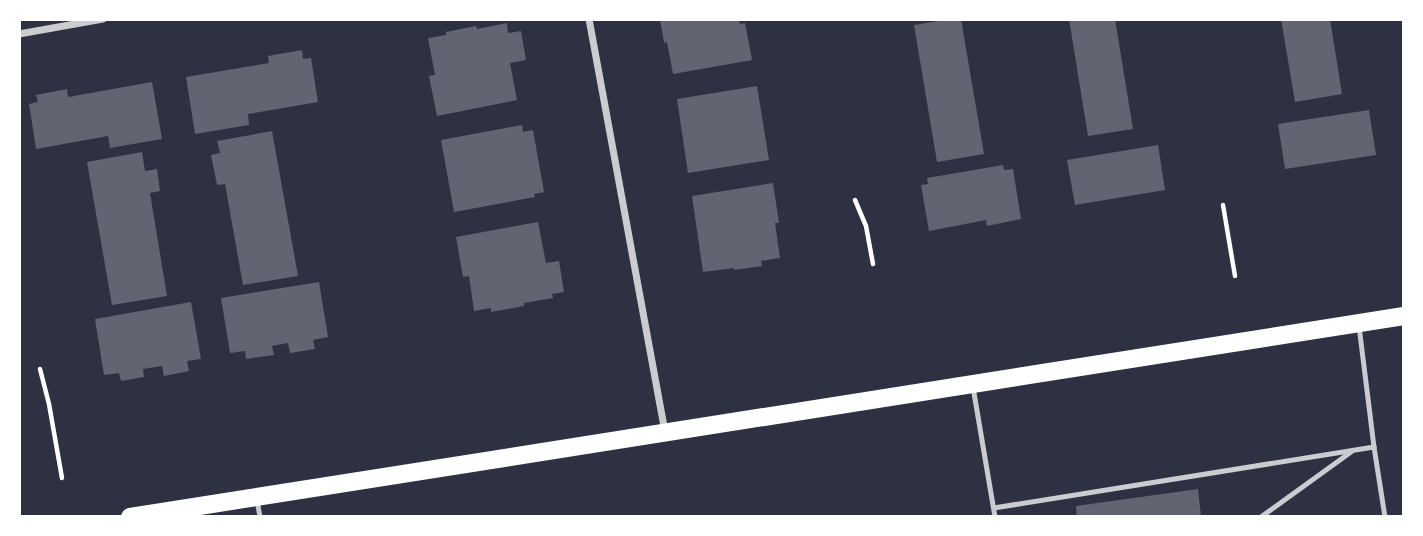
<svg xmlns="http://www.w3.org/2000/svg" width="1423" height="536" viewBox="0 0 1423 536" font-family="Barlow,sans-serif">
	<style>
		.building { fill: #626471 }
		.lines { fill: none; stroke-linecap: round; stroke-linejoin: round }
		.path { stroke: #fff; stroke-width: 4.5 }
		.service { stroke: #caccd0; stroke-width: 5 }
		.minor { stroke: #caccd0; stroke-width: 7 }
		.primary { stroke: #fff; stroke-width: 18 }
	</style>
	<rect width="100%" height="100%" fill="#2d3142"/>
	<!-- building -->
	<g class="building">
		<path d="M 660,19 L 739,19 L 740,24 L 745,23 L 752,60 L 673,74 L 667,42 L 664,43 Z"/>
		<path d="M 951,19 L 961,19 L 984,154 L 937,162 L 914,25 Z"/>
		<path d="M 1069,19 L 1115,19 L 1133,129 L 1088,136 Z"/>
		<path d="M 1281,19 L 1330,19 L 1342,94 L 1295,102 Z"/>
		<path d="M 507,23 L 508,33 L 521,31 L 526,60 L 510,63 L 517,100 L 437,116 L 429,76 L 435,75 L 428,38 L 446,35 L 446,32 L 476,26 L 477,29 Z"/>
		<path d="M 302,50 L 303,59 L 311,58 L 318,102 L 248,114 L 249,125 L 195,134 L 186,77 L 269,63 L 268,56 Z"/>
		<path d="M 152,82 L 162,139 L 110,148 L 108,136 L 36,149 L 29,104 L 38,102 L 36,95 L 67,89 L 68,97 Z"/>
		<path d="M 757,86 L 769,160 L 688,173 L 677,99 Z"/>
		<path d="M 1369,110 L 1376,155 L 1285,169 L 1278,124 Z"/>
		<path d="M 522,125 L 523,132 L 533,130 L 544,192 L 534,194 L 535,197 L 454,212 L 441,140 Z"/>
		<path d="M 272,131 L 298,276 L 243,285 L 225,184 L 217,185 L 211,155 L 220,153 L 217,141 Z"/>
		<path d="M 1158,145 L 1165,190 L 1075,205 L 1067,160 Z"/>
		<path d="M 142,152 L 145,171 L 157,169 L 160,191 L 150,193 L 167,296 L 112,305 L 87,162 Z"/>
		<path d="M 1003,165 L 1004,170 L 1013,169 L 1021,219 L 987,226 L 986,220 L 929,231 L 921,185 L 928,184 L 927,178 Z"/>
		<path d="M 773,183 L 779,223 L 775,223 L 780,258 L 761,261 L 762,266 L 734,270 L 734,268 L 703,272 L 692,196 Z"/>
		<path d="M 538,222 L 546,263 L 559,261 L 564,292 L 552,294 L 553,298 L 524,303 L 524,306 L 491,312 L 491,308 L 474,311 L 469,276 L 463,277 L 456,237 Z"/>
		<path d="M 319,282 L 328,337 L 313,340 L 315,349 L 290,353 L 288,343 L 272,346 L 274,355 L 246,359 L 245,351 L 230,353 L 221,298 Z"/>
		<path d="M 191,302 L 201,359 L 187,361 L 189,371 L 164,376 L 162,366 L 143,369 L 144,377 L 121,381 L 119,373 L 104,375 L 95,319 Z"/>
		<path d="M 1198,489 L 1201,517 L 1077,517 L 1076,506 Z"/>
	</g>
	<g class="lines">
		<!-- path -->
		<g class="path">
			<path d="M 855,200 L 866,226 L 873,264"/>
			<path d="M 1223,205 L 1235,276"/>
			<path d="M 40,369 L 49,404 L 62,478"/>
		</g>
		<!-- service -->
		<g class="service">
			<path d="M 1359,326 L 1374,447 L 1385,517"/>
			<path d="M 973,387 L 995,517"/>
			<path d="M 257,500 L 260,517"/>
			<path d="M 994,508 L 1374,447"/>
			<path d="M 1261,517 L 1351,452"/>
		</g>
		<!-- minor -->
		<g class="minor">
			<path d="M 589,19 L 665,432"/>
			<path d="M 19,34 L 103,19"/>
		</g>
		<!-- primary -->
		<path class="primary" d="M 130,517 L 1404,316"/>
	</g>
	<!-- border -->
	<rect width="1423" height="536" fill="none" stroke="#ffffff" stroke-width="42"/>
</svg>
